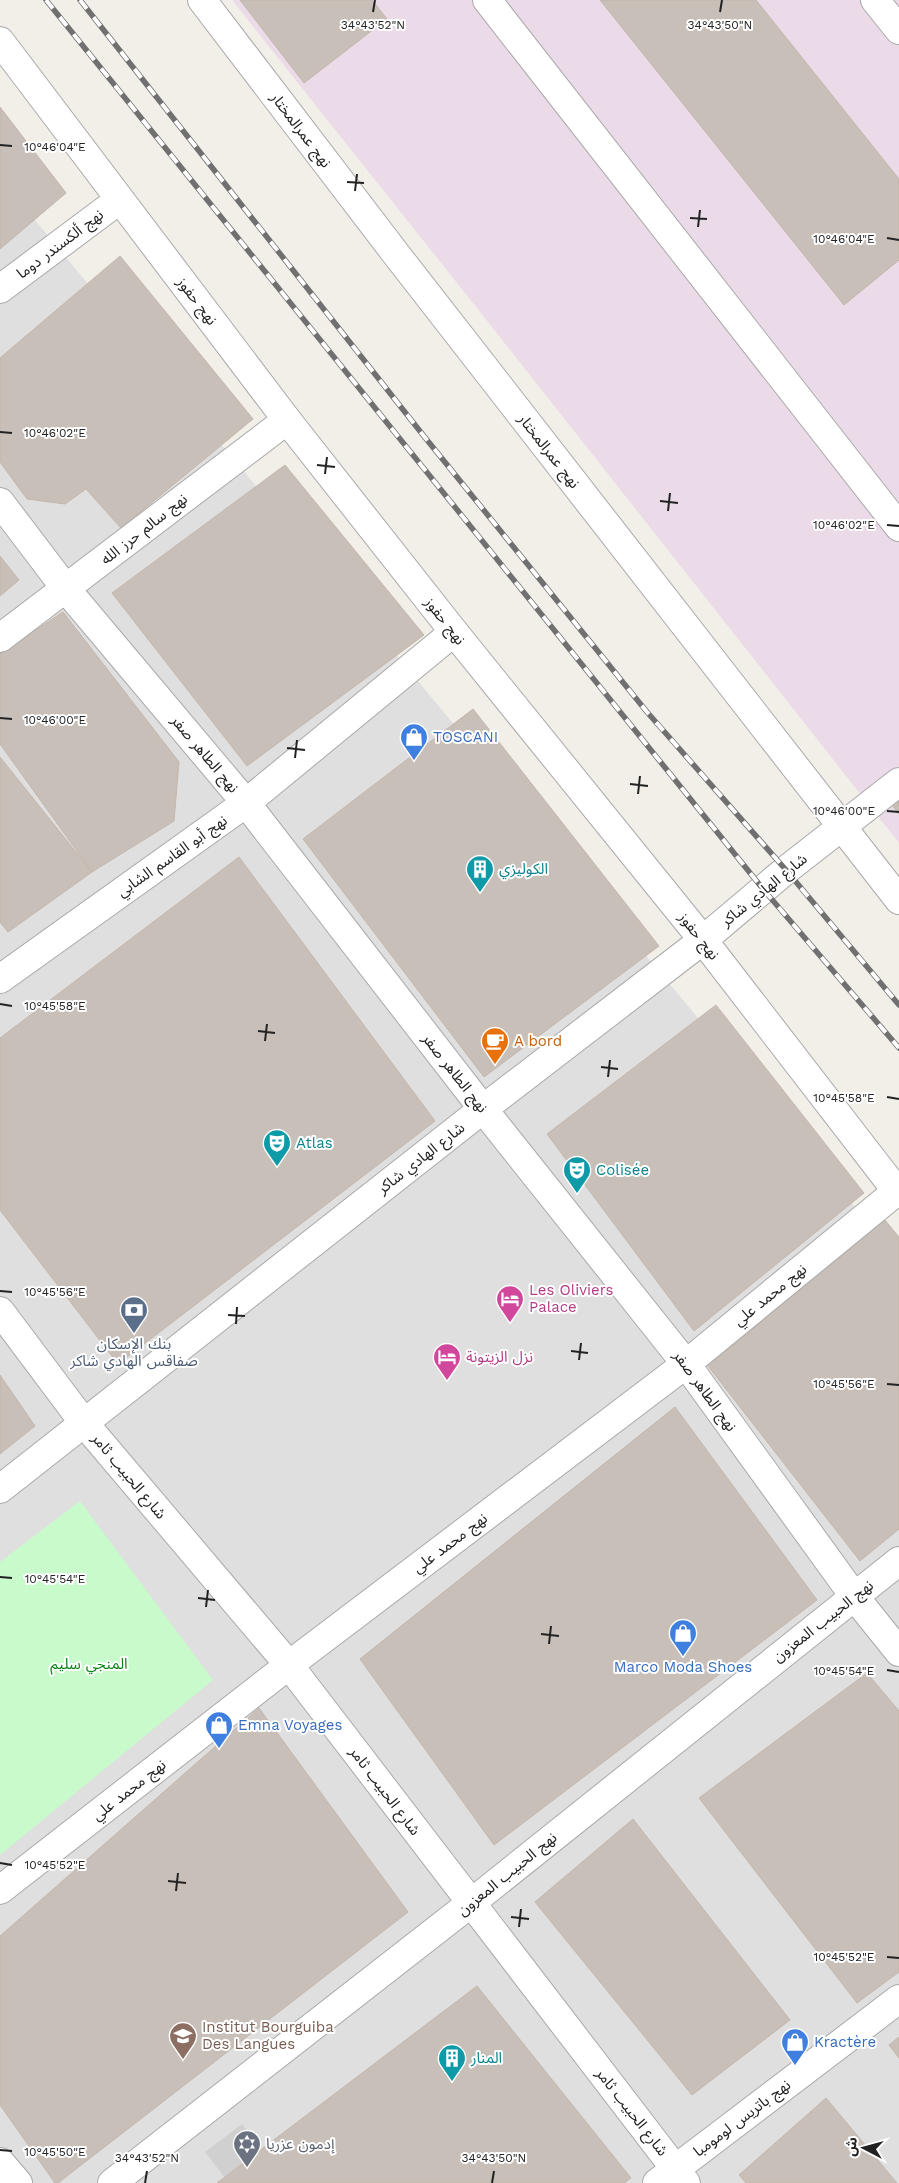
<svg xmlns="http://www.w3.org/2000/svg" width="899" height="2183" viewBox="0 0 899 2183" font-family="'Work Sans','Noto Sans Arabic',sans-serif">
	<style>
		.residential { fill: #e0dfdf }
		.industrial { fill: #ebdbe8 }
		.religious { fill: #d0d0d0 }
		.park { fill: #c8facc }
		.building { fill: #c7bfb8; stroke: #c4b6ab }
		.lines { fill: none; stroke-linecap: round; stroke-linejoin: round }
		.minor-casing { stroke: #a9a9a9; stroke-width: 30 }
		.minor { stroke: #fff; stroke-width: 28 }
		.rail-casing { stroke: #707070; stroke-width: 5.5 }
		.rail { stroke: #fff; stroke-width: 4; stroke-dasharray: 11; stroke-linecap: butt }
		.ticks { fill: none; stroke: #222; stroke-width: 2 }
		.labels { text-anchor: middle; dominant-baseline: central; stroke-width: 4; stroke-linejoin: round; paint-order: stroke }
		.street-label { font-size: 15px; fill: #222; stroke: #fff }
		.shop-label { font-size: 15px; fill: #366cbe; stroke: #fff; text-anchor: start }
		.culture-label { font-size: 15px; fill: #0d838f; stroke: #fff; text-anchor: start }
		.food-label { font-size: 15px; fill: #c56008; stroke: #fff; text-anchor: start }
		.hotel-label { font-size: 15px; fill: #b23c85; stroke: #fff; text-anchor: start }
		.service-label { font-size: 15px; fill: #4e5e75; stroke: #fff }
		.park-label { font-size: 15px; fill: #0c8416; stroke: #fff }
		.education-label { font-size: 15px; fill: #785e54; stroke: #fff; text-anchor: start }
		.worship-label { font-size: 15px; fill: #5b616d; stroke: #fff; text-anchor: start }
		.ticks-label { font-size: 12px; text-anchor: middle; fill: #222; stroke: #fff; stroke-width: 4; stroke-linejoin: round; paint-order: stroke }
	</style>
	<rect width="100%" height="100%" fill="#f2efe9"/>
	<!-- residential -->
	<path class="residential" d="M 0,178 L 899,1260 L 899,2183 L 0,2183 Z"/>
	<!-- industrial -->
	<path class="industrial" d="M 232,0 L 899,0 L 899,843 L 488,322 Z"/>
	<!-- religious -->
	<path class="religious" d="M 242,2124 L 288,2183 L 229,2183 L 205,2152 Z"/>
	<!-- park -->
	<path class="park" d="M 80,1501 L 213,1680 L 0,1855 L 0,1562 Z"/>
	<!-- building -->
	<g class="building">
		<path d="M 240,0 L 372,0 L 387,19 L 304,83 Z"/>
		<path d="M 600,0 L 756,0 L 899,179 L 899,260 L 844,305 Z"/>
		<path d="M 0,107 L 66,193 L 0,249 Z"/>
		<path d="M 120,256 L 253,419 L 121,528 L 86,489 L 65,504 L 27,499 L 0,462 L 0,358 Z"/>
		<path d="M 285,465 L 424,635 L 247,766 L 112,593 Z"/>
		<path d="M 0,556 L 19,580 L 0,596 Z"/>
		<path d="M 63,612 L 179,762 L 174,821 L 92,872 L 0,744 L 0,654 Z"/>
		<path d="M 473,709 L 659,946 L 484,1077 L 303,839 Z"/>
		<path d="M 0,757 L 92,872 L 8,932 L 0,922 Z"/>
		<path d="M 899,791 L 899,814 L 888,800 Z"/>
		<path d="M 239,857 L 435,1121 L 118,1364 L 0,1210 L 0,1038 Z"/>
		<path d="M 716,1005 L 864,1193 L 694,1331 L 547,1134 Z"/>
		<path d="M 884,1219 L 899,1237 L 899,1529 L 860,1561 L 708,1366 Z"/>
		<path d="M 0,1375 L 35,1426 L 0,1454 Z"/>
		<path d="M 675,1407 L 817,1600 L 494,1845 L 360,1659 Z"/>
		<path d="M 867,1673 L 899,1711 L 899,1972 L 857,2003 L 699,1798 Z"/>
		<path d="M 259,1708 L 408,1912 L 58,2183 L 55,2183 L 0,2105 L 0,1936 Z"/>
		<path d="M 633,1819 L 790,2020 L 692,2095 L 535,1902 Z"/>
		<path d="M 477,1986 L 631,2178 L 624,2183 L 217,2183 Z"/>
		<path d="M 899,2037 L 899,2058 L 889,2045 Z"/>
		<path d="M 826,2098 L 897,2183 L 746,2183 L 739,2175 Z"/>
	</g>
	<g class="lines">
		<!-- minor casing -->
		<g class="minor-casing">
			<g id="minor">
				<path d="M 202,0 L 396,254 L 899,900"/>
				<path d="M 487,0 L 899,527"/>
				<path d="M 875,0 L 899,30"/>
				<path d="M 0,41 L 287,420 L 454,632 L 703,940 L 899,1194"/>
				<path d="M 0,289 L 119,200"/>
				<path d="M 0,502 L 66,589 L 246,803 L 483,1109 L 686,1364 L 854,1596 L 899,1652"/>
				<path d="M 0,638 L 287,420"/>
				<path d="M 0,979 L 246,803 L 454,632"/>
				<path d="M 0,1311 L 84,1423 L 289,1665 L 686,2183"/>
				<path d="M 0,1489 L 483,1109 L 703,940 L 786,870 L 899,782"/>
				<path d="M 0,1890 L 289,1665 L 686,1364 L 897,1191"/>
				<path d="M 0,2162 L 18,2183"/>
				<path d="M 112,2183 L 471,1903 L 899,1561"/>
				<path d="M 657,2183 L 899,1999"/>
			</g>
		</g>
		<!-- minor -->
		<use href="#minor" class="minor"/>
		<!-- rail casing -->
		<g class="rail-casing">
			<g id="rail">
				<path d="M 46,0 L 763,889 L 899,1048"/>
				<path d="M 80,0 L 423,435 L 647,712 L 786,870 L 899,1005"/>
			</g>
		</g>
		<!-- rail -->
		<use href="#rail" class="rail"/>
	</g>
	<!-- ticks -->
	<path class="ticks" d="M 373,12 L 375,0M 720,12 L 722,0M 0,145 L 12,146M 347,182 L 364,183M 355,191 L 357,174M 690,218 L 707,219M 698,227 L 700,210M 887,238 L 899,240M 0,432 L 12,433M 317,465 L 335,467M 325,474 L 327,457M 660,501 L 678,503M 668,511 L 670,493M 887,525 L 899,526M 0,718 L 12,719M 287,748 L 305,750M 295,758 L 297,740M 630,784 L 648,786M 638,794 L 640,776M 887,811 L 899,812M 0,1004 L 12,1006M 258,1031 L 275,1033M 265,1041 L 267,1024M 601,1067 L 618,1069M 608,1077 L 610,1060M 887,1097 L 899,1099M 0,1291 L 12,1292M 228,1315 L 245,1316M 236,1324 L 237,1307M 571,1351 L 588,1353M 579,1360 L 581,1343M 887,1384 L 899,1385M 0,1577 L 12,1578M 198,1598 L 215,1600M 206,1607 L 208,1590M 541,1634 L 559,1636M 549,1644 L 551,1626M 887,1670 L 899,1672M 0,1863 L 12,1865M 168,1881 L 186,1883M 176,1891 L 178,1873M 511,1917 L 529,1919M 519,1927 L 521,1909M 887,1957 L 899,1958M 0,2150 L 12,2151M 145,2183 L 147,2171M 492,2183 L 494,2171"/>
	<!-- icons -->
	<defs>
		<g id="shop-pin" transform="scale(1.4375)"><path d="M0 17L-7.5 6A9.5 9.5 0 1 1 7.5 6Z" fill="#3f7fe0" stroke="#fff"/><path d="M-5-2.5h2.3a2.7 3.5 0 0 1 5.4 0H5L5.5 6h-11ZM-1.5-2.5h3a1.5 2.3 0 0 0-3 0Z" fill="#fff"/></g>
		<g id="building-pin" transform="scale(1.4375)"><path d="M0 17L-7.5 6A9.5 9.5 0 1 1 7.5 6Z" fill="#0f9aa8" stroke="#fff"/><path d="M-4-6H4V6H1V3H-1V6H-4ZM-2.5-4.3h1.7v1.8h-1.7ZM.8-4.3h1.7v1.8H.8ZM-2.5-1h1.7V.8h-1.7ZM.8-1h1.7V.8H.8Z" fill="#fff"/></g>
		<g id="cafe-pin" transform="scale(1.4375)"><path d="M0 17L-7.5 6A9.5 9.5 0 1 1 7.5 6Z" fill="#e8710a" stroke="#fff"/><path d="M-5.5-4.5H6V0H3Q3 3.5 0 3.5H-2.5Q-5.5 3.5-5.5 0ZM3-3.2v2h1.7v-2ZM-6 4.5H4V6H-6Z" fill="#fff"/></g>
		<g id="theatre-pin" transform="scale(1.4375)"><path d="M0 17L-7.5 6A9.5 9.5 0 1 1 7.5 6Z" fill="#0f9aa8" stroke="#fff"/><path d="M-5-5.5Q0-4 5-5.5V0Q5 5 0 6Q-5 5-5 0ZM-3.3-2.5H-1v1.5H-3.3ZM1-2.5H3.3v1.5H1ZM-2.8 1Q0 5.5 2.8 1Z" fill="#fff"/></g>
		<g id="hotel-pin" transform="scale(1.4375)"><path d="M0 17L-7.5 6A9.5 9.5 0 1 1 7.5 6Z" fill="#d1479c" stroke="#fff"/><path d="M-6-4.5h1.5V1H6V5H4.5V3h-9V5H-6ZM-4 0a1.8 1.8 0 1 1 3.6 0ZM.5 0V-2.5h3Q6-2.5 6 0Z" fill="#fff"/></g>
		<g id="bank-pin" transform="scale(1.4375)"><path d="M0 17L-7.5 6A9.5 9.5 0 1 1 7.5 6Z" fill="#5c6f8a" stroke="#fff"/><path d="M-6-4H6V4H-6ZM0-2.3a2.3 2.3 0 1 0 0 4.6a2.3 2.3 0 1 0 0-4.6Z" fill="#fff"/></g>
		<g id="school-pin" transform="scale(1.4375)"><path d="M0 17L-7.5 6A9.5 9.5 0 1 1 7.5 6Z" fill="#8d6e63" stroke="#fff"/><path d="M0-5L7-2L0 1L-7-2ZM-4 1L0 2.5L4 1V4Q0 6-4 4Z" fill="#fff"/></g>
		<g id="synagogue-pin" transform="scale(1.4375)"><path d="M0 17L-7.5 6A9.5 9.5 0 1 1 7.5 6Z" fill="#6b7280" stroke="#fff"/><path d="M0-6.5L5.6 3.2H-5.6ZM0 6.5L5.6-3.2H-5.6Z" fill="#fff"/></g>
	</defs>
	<g fill-rule="evenodd">
		<use href="#shop-pin" x="414" y="737"/>
		<use href="#building-pin" x="480" y="869"/>
		<use href="#cafe-pin" x="495" y="1041"/>
		<use href="#theatre-pin" x="277" y="1143"/>
		<use href="#theatre-pin" x="577" y="1170"/>
		<use href="#hotel-pin" x="510" y="1299"/>
		<use href="#bank-pin" x="134" y="1310"/>
		<use href="#hotel-pin" x="447" y="1357"/>
		<use href="#shop-pin" x="683" y="1633"/>
		<use href="#shop-pin" x="219" y="1725"/>
		<use href="#school-pin" x="183" y="2036"/>
		<use href="#shop-pin" x="795" y="2042"/>
		<use href="#building-pin" x="452" y="2058"/>
		<use href="#synagogue-pin" x="247" y="2144"/>
	</g>
	<g class="labels">
		<!-- street labels -->
		<g class="street-label">
			<text transform="translate(301 130) rotate(53)">نهج عمرالمختار</text>
			<text transform="translate(60 244) rotate(-37)">نهج ألكسندر دوما</text>
			<text transform="translate(197 301) rotate(53)">نهج حفوز</text>
			<text transform="translate(549 451) rotate(52)">نهج عمرالمختار</text>
			<text transform="translate(144 529) rotate(-38)">نهج سالم حرز الله</text>
			<text transform="translate(445 621) rotate(52)">نهج حفوز</text>
			<text transform="translate(205 754) rotate(50)">نهج الطاهر صفر</text>
			<text transform="translate(172 856) rotate(-35)">نهج أبو القاسم الشابي</text>
			<text transform="translate(764 890) rotate(-39)">شارع الهادي شاكر</text>
			<text transform="translate(699 936) rotate(52)">نهج حفوز</text>
			<text transform="translate(455 1073) rotate(52)">نهج الطاهر صفر</text>
			<text transform="translate(421 1158) rotate(-38)">شارع الهادي شاكر</text>
			<text transform="translate(770 1295) rotate(-39)">نهج محمد علي</text>
			<text transform="translate(705 1391) rotate(54)">نهج الطاهر صفر</text>
			<text transform="translate(129 1476) rotate(50)">شارع الحبيب ثامر</text>
			<text transform="translate(450 1543) rotate(-37)">نهج محمد علي</text>
			<text transform="translate(823 1621) rotate(-38)">نهج الحبيب المعزون</text>
			<text transform="translate(129 1790) rotate(-38)">نهج محمد علي</text>
			<text transform="translate(385 1791) rotate(53)">شارع الحبيب ثامر</text>
			<text transform="translate(507 1874) rotate(-39)">نهج الحبيب المعزون</text>
			<text transform="translate(632 2112) rotate(52)">شارع الحبيب ثامر</text>
			<text transform="translate(742 2118) rotate(-37)">نهج باتريس لومومبا</text>
		</g>
		<!-- shop labels -->
		<g class="shop-label">
			<text x="433" y="737">TOSCANI</text>
			<text x="683" y="1667" text-anchor="middle">Marco Moda Shoes</text>
			<text x="238" y="1725">Emna Voyages</text>
			<text x="814" y="2042">Kractère</text>
		</g>
		<!-- culture labels -->
		<g class="culture-label">
			<text x="499" y="869">الكوليزي</text>
			<text x="296" y="1143">Atlas</text>
			<text x="596" y="1170">Colisée</text>
			<text x="471" y="2058">المنار</text>
		</g>
		<!-- food labels -->
		<g class="food-label">
			<text x="514" y="1041">A bord</text>
		</g>
		<!-- hotel labels -->
		<g class="hotel-label">
			<text x="529" y="1290">Les Oliviers<tspan x="529" dy="17">Palace</tspan></text>
			<text x="466" y="1357">نزل الزيتونة</text>
		</g>
		<!-- service labels -->
		<g class="service-label">
			<text x="134" y="1344">بنك الإسكان<tspan x="134" dy="17">صفاقس الهادي شاكر</tspan></text>
		</g>
		<!-- park labels -->
		<g class="park-label">
			<text x="89" y="1664">المنجي سليم</text>
		</g>
		<!-- education labels -->
		<g class="education-label">
			<text x="202" y="2027">Institut Bourguiba<tspan x="202" dy="17">Des Langues</tspan></text>
		</g>
		<!-- worship labels -->
		<g class="worship-label">
			<text x="266" y="2144">إدمون عزريا</text>
		</g>
	</g>
	<g class="ticks-label">
		<text x="373" y="29">34°43'52"N</text>
		<text x="720" y="29">34°43'50"N</text>
		<text x="55" y="151">10°46'04"E</text>
		<text x="844" y="243">10°46'04"E</text>
		<text x="55" y="437">10°46'02"E</text>
		<text x="844" y="529">10°46'02"E</text>
		<text x="55" y="724">10°46'00"E</text>
		<text x="844" y="815">10°46'00"E</text>
		<text x="55" y="1010">10°45'58"E</text>
		<text x="844" y="1102">10°45'58"E</text>
		<text x="55" y="1296">10°45'56"E</text>
		<text x="844" y="1388">10°45'56"E</text>
		<text x="55" y="1583">10°45'54"E</text>
		<text x="844" y="1675">10°45'54"E</text>
		<text x="55" y="1869">10°45'52"E</text>
		<text x="844" y="1961">10°45'52"E</text>
		<text x="55" y="2156">10°45'50"E</text>
		<text x="147" y="2162">34°43'52"N</text>
		<text x="494" y="2162">34°43'50"N</text>
	</g>
	<!-- north arrow -->
	<g transform="translate(864 2148) rotate(276)" stroke="#ffffff" stroke-width="4" paint-order="stroke">
	<path d="M0-4L9 19L0 12L-9 19Z" fill="#222222"/>
	<text y="-8" font-size="14" font-weight="bold" text-anchor="middle" fill="#222222">ش</text>
	</g>
</svg>
